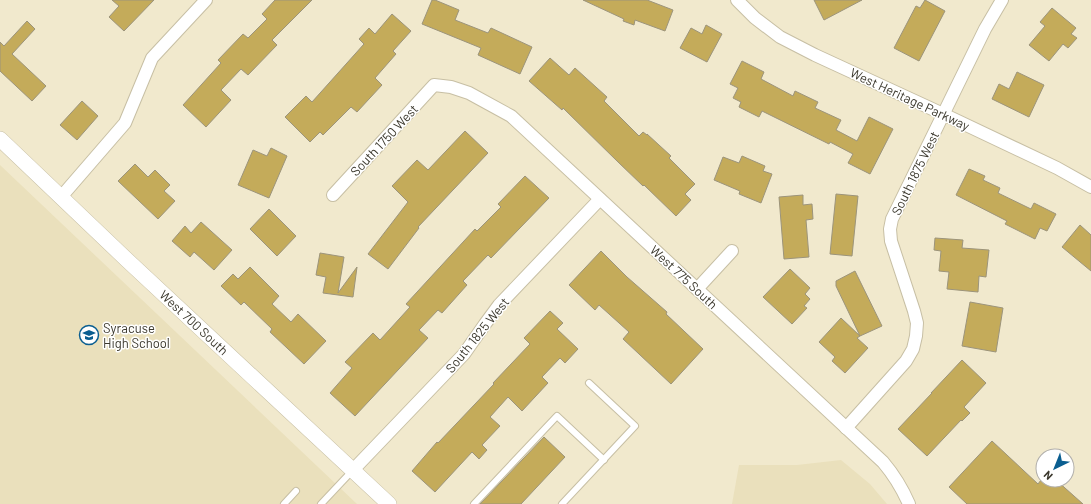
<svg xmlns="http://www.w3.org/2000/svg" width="1091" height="504" viewBox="0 0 1091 504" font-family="Barlow,sans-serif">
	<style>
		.built { fill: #eae0bc }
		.building { fill: #c4ab5a; stroke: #9c947b }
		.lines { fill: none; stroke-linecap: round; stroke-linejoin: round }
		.service-casing { stroke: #c7bfa4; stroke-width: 8 }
		.minor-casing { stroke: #c7bfa4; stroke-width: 14 }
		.tertiary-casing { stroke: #c7bfa4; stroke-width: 16 }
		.service { stroke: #fff; stroke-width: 6 }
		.minor { stroke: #fff; stroke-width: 12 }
		.tertiary { stroke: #fff; stroke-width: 15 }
		.labels { text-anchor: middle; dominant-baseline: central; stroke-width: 3; stroke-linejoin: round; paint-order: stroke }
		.street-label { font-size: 13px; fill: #3b382d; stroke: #fff }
		.poi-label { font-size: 13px; fill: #3b382d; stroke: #fff; text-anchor: start }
	</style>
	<rect width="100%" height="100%" fill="#f1e9cd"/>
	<!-- built -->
	<g class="built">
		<path d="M 0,165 L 357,504 L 0,504 Z"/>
		<path d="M 841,460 L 870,484 L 887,504 L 732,504 L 739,465 L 797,465 Z"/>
	</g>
	<!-- building -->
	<g class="building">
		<path d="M 112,0 L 154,0 L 124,31 L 109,17 L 119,6 Z"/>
		<path d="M 275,0 L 312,0 L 272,40 L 277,45 L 248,75 L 241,69 L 221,90 L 231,100 L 206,127 L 183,105 L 221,63 L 218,60 L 243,34 L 248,38 L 267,19 L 262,14 Z"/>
		<path d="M 432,0 L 435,0 L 459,10 L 455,20 L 488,33 L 491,28 L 532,47 L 520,74 L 478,55 L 481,48 L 422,24 Z"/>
		<path d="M 583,0 L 647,0 L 673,10 L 665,31 L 635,20 L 634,25 L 623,21 L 624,19 Z"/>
		<path d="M 814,0 L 862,0 L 824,20 Z"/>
		<path d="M 925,0 L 945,11 L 919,61 L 894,48 L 916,6 L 920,8 Z"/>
		<path d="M 1052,8 L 1076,28 L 1071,34 L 1077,38 L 1068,48 L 1063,44 L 1049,61 L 1029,45 L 1045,26 L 1040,22 Z"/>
		<path d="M 392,14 L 411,31 L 393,51 L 396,54 L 375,78 L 382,85 L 357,112 L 351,107 L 323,135 L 320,132 L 310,142 L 285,117 L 306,96 L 312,102 L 364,44 L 359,39 L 369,28 L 375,34 Z"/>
		<path d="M 27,21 L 35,29 L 12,54 L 46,86 L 32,101 L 0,71 L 0,42 L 4,46 Z"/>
		<path d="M 706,25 L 722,34 L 707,62 L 680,48 L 691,28 L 702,34 Z"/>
		<path d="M 550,58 L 569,75 L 575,68 L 607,97 L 604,101 L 639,136 L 643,132 L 647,135 L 647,134 L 671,156 L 669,158 L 695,184 L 685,194 L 691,200 L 676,216 L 644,185 L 643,186 L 618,162 L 563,108 L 562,110 L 529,81 Z"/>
		<path d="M 742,61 L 764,72 L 761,79 L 793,96 L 795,91 L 818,102 L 815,108 L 841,120 L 836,130 L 857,141 L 869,117 L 893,129 L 870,174 L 848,163 L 853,154 L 830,142 L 829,144 L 762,111 L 759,117 L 739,107 L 741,102 L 733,98 L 738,88 L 730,84 Z"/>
		<path d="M 1017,72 L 1044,85 L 1029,117 L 992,99 L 999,84 L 1009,89 Z"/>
		<path d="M 82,101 L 98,116 L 77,140 L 60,125 Z"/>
		<path d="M 465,131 L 488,153 L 418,227 L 419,228 L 388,269 L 368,254 L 408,202 L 392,186 L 417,160 L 428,170 Z"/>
		<path d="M 271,148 L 287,156 L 269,198 L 238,185 L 253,150 L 267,156 Z"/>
		<path d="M 742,156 L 765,166 L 763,171 L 772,174 L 761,203 L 739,194 L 740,191 L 714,180 L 723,157 L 739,163 Z"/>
		<path d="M 135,164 L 148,177 L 155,170 L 170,185 L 164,191 L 175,201 L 158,219 L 118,181 Z"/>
		<path d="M 969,169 L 985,176 L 983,180 L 1000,188 L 998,193 L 1031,209 L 1034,203 L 1056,214 L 1047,231 L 1040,228 L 1035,239 L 1005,224 L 1007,221 L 956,195 Z"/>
		<path d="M 525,176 L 549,198 L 491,258 L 488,255 L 463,281 L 467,285 L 442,313 L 438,310 L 419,330 L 428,338 L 355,416 L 330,393 L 352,368 L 345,362 L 373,333 L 380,340 L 410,307 L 406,304 L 475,229 L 477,231 L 501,207 L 498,204 Z"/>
		<path d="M 836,194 L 858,196 L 852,256 L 830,254 Z"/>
		<path d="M 803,195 L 803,205 L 812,204 L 813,219 L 806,220 L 809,257 L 784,259 L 779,197 Z"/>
		<path d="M 269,209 L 296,236 L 277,256 L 250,229 Z"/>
		<path d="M 201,222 L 232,250 L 214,270 L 194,252 L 190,257 L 172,241 L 185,226 L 191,233 Z"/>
		<path d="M 1080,225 L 1091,235 L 1091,271 L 1062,247 Z"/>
		<path d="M 935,238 L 963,240 L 962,248 L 989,250 L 986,277 L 979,276 L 978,292 L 947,289 L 949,272 L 939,271 L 941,251 L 934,250 Z"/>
		<path d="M 601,251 L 627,277 L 667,312 L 666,314 L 703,349 L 671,384 L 623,339 L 629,332 L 599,305 L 595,310 L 569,285 Z"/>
		<path d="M 320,253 L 344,257 L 338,293 L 357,267 L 353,297 L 323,293 L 326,277 L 316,275 Z"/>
		<path d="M 250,267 L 279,296 L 272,304 L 291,322 L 298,314 L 326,341 L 304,364 L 270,332 L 272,329 L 244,302 L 241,305 L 221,286 L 233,274 L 238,279 Z"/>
		<path d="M 790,269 L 810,288 L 805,294 L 810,299 L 804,306 L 807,308 L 792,324 L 763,297 Z"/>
		<path d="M 855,271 L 882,326 L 860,336 L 836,286 L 836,281 Z"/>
		<path d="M 970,302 L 1003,308 L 996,352 L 962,346 Z"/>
		<path d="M 550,311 L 563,323 L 557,329 L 578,349 L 565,363 L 560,358 L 542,377 L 548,383 L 522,411 L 508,397 L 490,417 L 500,426 L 482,445 L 487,450 L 479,459 L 472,452 L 435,492 L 412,471 L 437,442 L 438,443 L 494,384 L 493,383 L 530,344 L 524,338 Z"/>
		<path d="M 841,318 L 860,336 L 857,338 L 868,348 L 845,373 L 832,361 L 835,357 L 819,342 Z"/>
		<path d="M 962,360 L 986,383 L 964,407 L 970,413 L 962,421 L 961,420 L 927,456 L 898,429 L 932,393 L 931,393 Z"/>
		<path d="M 544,437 L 565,457 L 521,504 L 480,504 Z"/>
		<path d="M 992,441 L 1038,484 L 1041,480 L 1056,480 L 1083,504 L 967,504 L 949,487 Z"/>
	</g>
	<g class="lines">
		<!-- service casing -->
		<g class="service-casing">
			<g id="service">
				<path d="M 284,504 L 296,491"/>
				<path d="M 321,504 L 353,470"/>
				<path d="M 474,504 L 557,416 L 604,460"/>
				<path d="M 562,504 L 635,426 L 589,383"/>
			</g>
		</g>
		<!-- minor casing -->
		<g class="minor-casing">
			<g id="minor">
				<path d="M 737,0 L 755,18 L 780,37 L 815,55 L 943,114 L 1057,168 L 1091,187"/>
				<path d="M 333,195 L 434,85 L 451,87 L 469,93 L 511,116 L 883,462 C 894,475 902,488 909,504"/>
				<path d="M 61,197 L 125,123 L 152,58 L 206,0"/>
				<path d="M 697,289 L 732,251"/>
				<path d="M 846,428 L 906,361 L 913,349 L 916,336 L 917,323 L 914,311 L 891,241 L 890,229 L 892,219 L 985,29 L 1002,0"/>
				<path d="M 353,470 L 464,354 L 485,324 L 499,305 L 600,199"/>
			</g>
		</g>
		<!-- tertiary casing -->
		<g class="tertiary-casing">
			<g id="tertiary">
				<path id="s1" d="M 0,139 L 127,260 L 389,504"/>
			</g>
		</g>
		<!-- service -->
		<use href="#service" class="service"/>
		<!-- minor -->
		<use href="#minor" class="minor"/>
		<!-- tertiary -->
		<use href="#tertiary" class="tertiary"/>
	</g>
	<!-- icons -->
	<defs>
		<g id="school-ring" transform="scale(1)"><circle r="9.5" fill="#fff" stroke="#0a5e90" stroke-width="1.5"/><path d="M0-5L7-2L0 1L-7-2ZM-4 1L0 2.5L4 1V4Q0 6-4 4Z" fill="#0a5e90"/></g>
	</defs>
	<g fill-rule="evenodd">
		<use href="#school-ring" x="89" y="335"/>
	</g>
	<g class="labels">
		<!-- street labels -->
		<g class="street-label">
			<text transform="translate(910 99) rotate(25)">West Heritage Parkway</text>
			<text transform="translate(384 140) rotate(-47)">South 1750 West</text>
			<text transform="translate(915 173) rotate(-64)">South 1875 West</text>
			<text transform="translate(684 277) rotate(43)">West 775 South</text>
			<text stroke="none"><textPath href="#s1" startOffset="267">West 700 South</textPath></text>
			<text transform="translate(477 335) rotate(-51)">South 1825 West</text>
		</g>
		<!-- poi labels -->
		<g class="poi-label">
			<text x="103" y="328">Syracuse<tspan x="103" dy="15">High School</tspan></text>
		</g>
	</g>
	<!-- north arrow -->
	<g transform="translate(1055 468) rotate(223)"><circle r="19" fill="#ffffff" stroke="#b1afab"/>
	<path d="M0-3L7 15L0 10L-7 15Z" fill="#0a5e90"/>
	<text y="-6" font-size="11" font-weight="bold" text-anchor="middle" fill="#3b382d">N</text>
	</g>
</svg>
